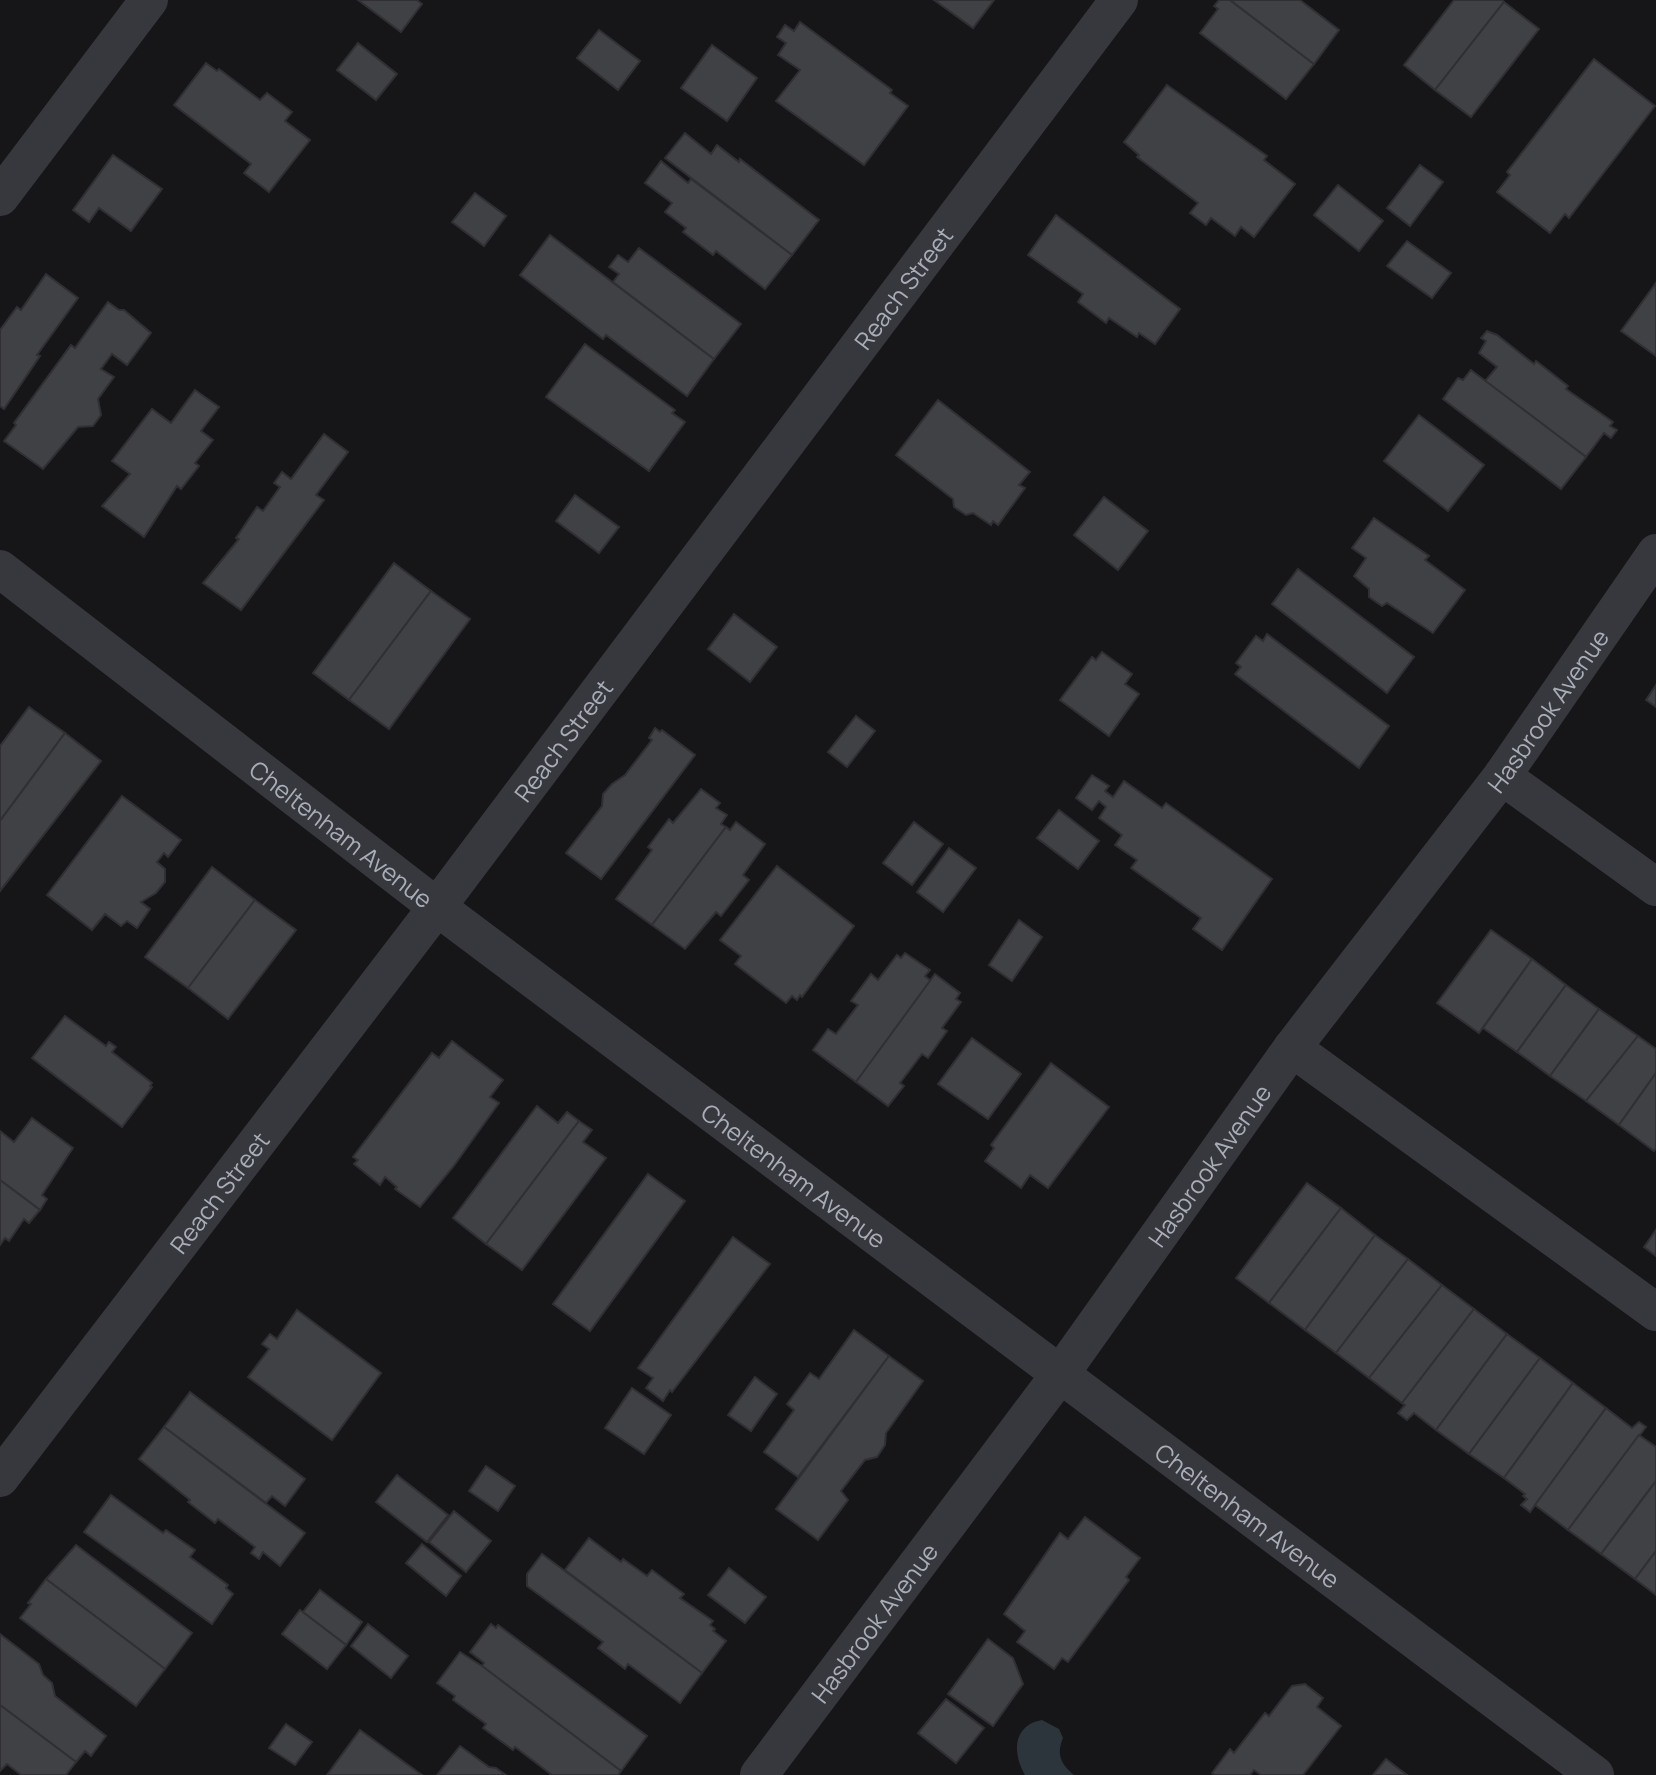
<svg xmlns="http://www.w3.org/2000/svg" width="1656" height="1775" viewBox="0 0 1656 1775" font-family="Manrope,sans-serif">
	<style>
		.water { fill: #2c353c }
		.building { fill: #404145; stroke: #303034; stroke-width: 2 }
		.lines { fill: none; stroke-linecap: round; stroke-linejoin: round }
		.minor { stroke: #37383d; stroke-width: 38 }
		.labels { text-anchor: middle; dominant-baseline: central; stroke-width: 5; stroke-linejoin: round; paint-order: stroke }
		.street-label { font-size: 24px; fill: #a8adb8; stroke: #111113 }
	</style>
	<rect width="100%" height="100%" fill="#161618"/>
	<!-- water -->
	<path class="water" d="M 1042,1720 L 1059,1729 L 1063,1738 C 1056,1755 1061,1764 1074,1775 L 1025,1775 C 1012,1753 1013,1725 1042,1720 Z"/>
	<!-- building -->
	<g class="building">
		<path d="M 358,0 L 417,0 L 422,4 L 401,32 Z"/>
		<path d="M 934,0 L 994,0 L 973,28 Z"/>
		<path d="M 1219,0 L 1230,0 L 1314,64 L 1286,99 L 1200,33 L 1218,9 L 1214,6 Z"/>
		<path d="M 1230,0 L 1300,0 L 1339,30 L 1314,64 Z"/>
		<path d="M 1454,0 L 1502,0 L 1504,2 L 1435,90 L 1404,65 Z"/>
		<path d="M 1504,2 L 1539,29 L 1471,117 L 1435,90 Z"/>
		<path d="M 800,22 L 892,90 L 890,93 L 908,106 L 864,165 L 776,101 L 800,70 L 778,55 L 786,43 L 777,37 L 785,25 L 794,31 Z"/>
		<path d="M 599,30 L 640,61 L 618,90 L 577,58 Z"/>
		<path d="M 358,43 L 397,74 L 376,100 L 337,70 Z"/>
		<path d="M 712,45 L 757,78 L 727,121 L 681,88 Z"/>
		<path d="M 1594,59 L 1655,106 L 1569,218 L 1565,214 L 1550,233 L 1497,192 L 1510,175 L 1507,172 Z"/>
		<path d="M 206,63 L 217,71 L 219,69 L 260,100 L 267,93 L 292,112 L 285,121 L 310,140 L 269,192 L 244,173 L 251,164 L 174,105 Z"/>
		<path d="M 1167,85 L 1267,156 L 1264,160 L 1295,184 L 1254,237 L 1241,227 L 1235,236 L 1211,218 L 1206,225 L 1190,213 L 1198,203 L 1137,157 L 1139,155 L 1124,142 Z"/>
		<path d="M 685,133 L 711,154 L 717,145 L 739,162 L 740,159 L 819,220 L 792,255 L 665,158 Z"/>
		<path d="M 113,155 L 162,189 L 131,231 L 99,208 L 89,222 L 73,210 Z"/>
		<path d="M 661,161 L 688,183 L 691,179 L 792,255 L 765,289 L 716,251 L 713,255 L 683,232 L 686,228 L 665,212 L 672,203 L 645,183 Z"/>
		<path d="M 1420,165 L 1443,182 L 1410,226 L 1387,208 Z"/>
		<path d="M 1338,185 L 1383,221 L 1359,251 L 1314,215 Z"/>
		<path d="M 475,193 L 506,216 L 484,246 L 452,222 Z"/>
		<path d="M 1056,215 L 1180,309 L 1155,344 L 1139,333 L 1137,337 L 1109,318 L 1106,323 L 1078,302 L 1083,294 L 1028,255 Z"/>
		<path d="M 550,235 L 714,359 L 687,396 L 606,335 L 603,339 L 520,275 Z"/>
		<path d="M 1407,241 L 1451,273 L 1432,298 L 1387,266 Z"/>
		<path d="M 639,248 L 741,324 L 714,359 L 613,282 L 619,274 L 609,267 L 618,255 L 628,262 Z"/>
		<path d="M 46,274 L 78,298 L 37,355 L 40,356 L 4,409 L 0,406 L 0,330 L 17,307 L 21,310 Z"/>
		<path d="M 1656,283 L 1656,356 L 1621,331 Z"/>
		<path d="M 108,302 L 119,310 L 124,310 L 151,333 L 127,365 L 112,354 L 101,369 L 114,377 L 98,399 L 101,415 L 93,426 L 78,427 L 43,469 L 4,441 L 16,425 L 14,423 L 71,345 L 75,348 Z"/>
		<path d="M 1487,331 L 1497,335 L 1534,364 L 1536,361 L 1568,386 L 1566,389 L 1613,422 L 1610,426 L 1617,430 L 1611,438 L 1604,433 L 1586,457 L 1485,381 L 1497,367 L 1479,353 L 1486,341 L 1481,338 Z"/>
		<path d="M 585,344 L 675,410 L 672,413 L 685,422 L 649,471 L 546,397 Z"/>
		<path d="M 1471,370 L 1586,457 L 1561,489 L 1443,399 L 1458,378 L 1463,380 Z"/>
		<path d="M 195,390 L 219,407 L 201,431 L 213,440 L 195,463 L 199,466 L 181,489 L 177,486 L 144,537 L 102,506 L 130,474 L 112,461 L 152,409 L 171,423 Z"/>
		<path d="M 938,400 L 1030,472 L 1019,485 L 1025,488 L 998,525 L 993,521 L 991,525 L 973,513 L 966,515 L 954,507 L 953,499 L 896,455 Z"/>
		<path d="M 1419,415 L 1484,465 L 1448,511 L 1384,461 Z"/>
		<path d="M 324,434 L 348,452 L 316,495 L 324,500 L 241,610 L 203,583 L 239,539 L 236,538 L 257,507 L 263,511 L 280,487 L 274,483 L 282,472 L 291,479 Z"/>
		<path d="M 575,495 L 619,527 L 599,553 L 556,521 Z"/>
		<path d="M 1104,497 L 1148,531 L 1118,570 L 1074,535 Z"/>
		<path d="M 1374,518 L 1429,556 L 1425,560 L 1465,590 L 1433,633 L 1387,603 L 1382,606 L 1369,597 L 1369,589 L 1354,576 L 1366,558 L 1352,548 Z"/>
		<path d="M 394,563 L 431,591 L 349,700 L 313,673 Z"/>
		<path d="M 1298,569 L 1414,657 L 1387,693 L 1272,604 Z"/>
		<path d="M 431,591 L 470,619 L 389,729 L 349,700 Z"/>
		<path d="M 734,614 L 777,647 L 750,682 L 708,649 Z"/>
		<path d="M 1267,634 L 1389,726 L 1359,768 L 1235,674 L 1241,667 L 1236,663 L 1256,636 L 1263,641 Z"/>
		<path d="M 1102,652 L 1132,674 L 1125,684 L 1139,694 L 1109,736 L 1060,700 L 1092,657 L 1096,660 Z"/>
		<path d="M 1656,685 L 1656,707 L 1646,700 Z"/>
		<path d="M 29,707 L 65,733 L 0,821 L 0,746 Z"/>
		<path d="M 856,716 L 875,731 L 847,767 L 828,752 Z"/>
		<path d="M 655,728 L 660,732 L 662,730 L 695,755 L 601,879 L 566,853 L 602,806 L 603,794 L 612,784 L 625,775 L 652,740 L 649,738 Z"/>
		<path d="M 65,733 L 101,761 L 0,891 L 0,821 Z"/>
		<path d="M 1092,775 L 1109,786 L 1105,791 L 1113,797 L 1124,781 L 1162,808 L 1166,803 L 1272,879 L 1222,950 L 1193,929 L 1201,918 L 1131,868 L 1137,860 L 1115,845 L 1122,835 L 1099,818 L 1106,807 L 1099,801 L 1092,810 L 1076,798 Z"/>
		<path d="M 701,789 L 720,803 L 716,808 L 727,815 L 721,824 L 726,827 L 652,925 L 616,899 L 652,850 L 648,847 L 669,819 L 673,823 Z"/>
		<path d="M 122,796 L 181,840 L 168,857 L 164,853 L 157,862 L 165,869 L 165,882 L 156,893 L 141,902 L 150,909 L 137,928 L 127,921 L 121,926 L 105,914 L 92,930 L 47,895 Z"/>
		<path d="M 1059,810 L 1099,841 L 1078,869 L 1037,838 Z"/>
		<path d="M 736,822 L 765,844 L 743,875 L 749,880 L 721,916 L 716,912 L 685,949 L 652,925 L 726,827 L 730,830 Z"/>
		<path d="M 914,822 L 943,844 L 912,885 L 883,863 Z"/>
		<path d="M 949,848 L 976,868 L 943,912 L 917,892 Z"/>
		<path d="M 777,866 L 854,926 L 802,997 L 800,995 L 797,1000 L 792,996 L 786,1003 L 735,964 L 741,956 L 720,940 Z"/>
		<path d="M 212,867 L 255,900 L 188,988 L 145,957 Z"/>
		<path d="M 255,900 L 296,930 L 228,1019 L 188,988 Z"/>
		<path d="M 1019,920 L 1042,937 L 1012,981 L 989,965 Z"/>
		<path d="M 1491,930 L 1532,959 L 1479,1033 L 1437,1003 Z"/>
		<path d="M 905,953 L 930,970 L 925,976 L 931,981 L 856,1082 L 813,1050 L 828,1029 L 836,1034 L 858,1005 L 851,1001 L 871,974 L 878,980 L 897,955 L 901,958 Z"/>
		<path d="M 1532,959 L 1566,985 L 1517,1052 L 1483,1028 Z"/>
		<path d="M 935,974 L 960,993 L 956,999 L 961,1002 L 942,1028 L 947,1031 L 928,1058 L 922,1054 L 900,1083 L 904,1086 L 888,1106 L 856,1082 Z"/>
		<path d="M 1566,985 L 1599,1009 L 1550,1076 L 1517,1052 Z"/>
		<path d="M 1599,1009 L 1638,1036 L 1586,1101 L 1550,1076 Z"/>
		<path d="M 65,1016 L 106,1046 L 109,1042 L 116,1047 L 112,1052 L 152,1083 L 150,1086 L 152,1087 L 122,1127 L 32,1058 Z"/>
		<path d="M 1638,1036 L 1656,1049 L 1656,1073 L 1619,1125 L 1586,1101 Z"/>
		<path d="M 972,1038 L 1021,1074 L 988,1119 L 938,1084 Z"/>
		<path d="M 452,1041 L 503,1080 L 490,1097 L 499,1103 L 453,1167 L 420,1207 L 395,1189 L 397,1187 L 385,1177 L 380,1185 L 354,1164 L 358,1160 L 353,1157 L 432,1053 L 439,1058 Z"/>
		<path d="M 1051,1063 L 1109,1107 L 1048,1188 L 1030,1175 L 1021,1188 L 985,1161 L 994,1148 L 991,1145 Z"/>
		<path d="M 1656,1073 L 1656,1148 L 1654,1151 L 1619,1125 Z"/>
		<path d="M 537,1106 L 558,1123 L 567,1112 L 579,1121 L 486,1244 L 453,1218 Z"/>
		<path d="M 32,1118 L 73,1148 L 42,1195 L 47,1199 L 40,1210 L 0,1180 L 0,1131 L 14,1142 Z"/>
		<path d="M 579,1121 L 592,1130 L 583,1142 L 606,1158 L 522,1270 L 486,1244 Z"/>
		<path d="M 648,1174 L 685,1201 L 590,1331 L 553,1304 Z"/>
		<path d="M 0,1180 L 40,1210 L 29,1223 L 24,1219 L 9,1241 L 5,1238 L 0,1245 Z"/>
		<path d="M 1307,1183 L 1341,1208 L 1269,1303 L 1236,1278 Z"/>
		<path d="M 1341,1208 L 1375,1235 L 1305,1330 L 1269,1303 Z"/>
		<path d="M 1656,1230 L 1656,1256 L 1644,1247 Z"/>
		<path d="M 1375,1235 L 1408,1259 L 1336,1353 L 1305,1330 Z"/>
		<path d="M 733,1237 L 770,1264 L 672,1392 L 670,1390 L 663,1401 L 646,1388 L 653,1378 L 638,1368 Z"/>
		<path d="M 1408,1259 L 1442,1285 L 1369,1378 L 1336,1353 Z"/>
		<path d="M 1442,1285 L 1474,1309 L 1402,1403 L 1369,1378 Z"/>
		<path d="M 1474,1309 L 1507,1334 L 1436,1430 L 1414,1413 L 1407,1420 L 1398,1413 L 1405,1405 L 1402,1403 Z"/>
		<path d="M 297,1310 L 381,1373 L 332,1440 L 248,1377 L 269,1349 L 262,1344 L 270,1334 L 277,1339 Z"/>
		<path d="M 854,1330 L 889,1356 L 798,1477 L 764,1452 L 794,1410 L 787,1404 L 810,1373 L 819,1379 Z"/>
		<path d="M 1507,1334 L 1540,1358 L 1469,1454 L 1436,1430 Z"/>
		<path d="M 889,1356 L 923,1381 L 886,1433 L 885,1445 L 877,1457 L 865,1460 L 841,1491 L 848,1500 L 818,1540 L 776,1509 Z"/>
		<path d="M 1540,1358 L 1573,1383 L 1504,1478 L 1469,1454 Z"/>
		<path d="M 755,1377 L 777,1394 L 751,1431 L 728,1415 Z"/>
		<path d="M 1573,1383 L 1606,1408 L 1530,1512 L 1521,1505 L 1527,1499 L 1523,1496 L 1525,1494 L 1504,1478 Z"/>
		<path d="M 632,1388 L 671,1415 L 644,1454 L 605,1428 Z"/>
		<path d="M 190,1392 L 305,1479 L 285,1506 L 272,1496 L 266,1503 L 164,1427 Z"/>
		<path d="M 1606,1408 L 1632,1428 L 1639,1422 L 1646,1427 L 1568,1530 L 1535,1505 Z"/>
		<path d="M 164,1427 L 305,1533 L 280,1566 L 263,1552 L 259,1559 L 251,1553 L 255,1547 L 218,1519 L 215,1523 L 188,1502 L 190,1500 L 139,1459 Z"/>
		<path d="M 1639,1435 L 1656,1447 L 1656,1481 L 1601,1554 L 1568,1530 Z"/>
		<path d="M 486,1466 L 515,1486 L 498,1511 L 469,1491 Z"/>
		<path d="M 397,1475 L 448,1515 L 427,1542 L 376,1502 Z"/>
		<path d="M 1656,1481 L 1656,1551 L 1635,1579 L 1601,1554 Z"/>
		<path d="M 111,1495 L 163,1533 L 166,1530 L 195,1550 L 190,1557 L 228,1585 L 226,1588 L 233,1594 L 212,1624 L 84,1532 Z"/>
		<path d="M 454,1511 L 491,1541 L 466,1572 L 429,1542 Z"/>
		<path d="M 1085,1517 L 1140,1558 L 1126,1577 L 1129,1580 L 1068,1662 L 1062,1658 L 1054,1669 L 1017,1642 L 1025,1631 L 1004,1614 L 1060,1533 L 1068,1539 Z"/>
		<path d="M 589,1538 L 621,1562 L 623,1559 L 647,1576 L 652,1570 L 684,1594 L 680,1598 L 713,1621 L 710,1625 L 715,1629 L 713,1631 L 726,1641 L 702,1673 L 565,1570 Z"/>
		<path d="M 422,1544 L 461,1576 L 446,1596 L 406,1563 Z"/>
		<path d="M 76,1545 L 192,1633 L 165,1669 L 46,1579 Z"/>
		<path d="M 1656,1551 L 1656,1595 L 1635,1579 Z"/>
		<path d="M 542,1554 L 702,1673 L 680,1703 L 628,1664 L 625,1669 L 598,1648 L 603,1642 L 527,1586 L 527,1574 Z"/>
		<path d="M 729,1568 L 766,1597 L 745,1623 L 708,1595 Z"/>
		<path d="M 46,1579 L 165,1669 L 136,1706 L 20,1618 L 31,1604 L 28,1603 Z"/>
		<path d="M 320,1590 L 362,1622 L 346,1645 L 303,1612 Z"/>
		<path d="M 300,1610 L 346,1645 L 327,1669 L 282,1634 Z"/>
		<path d="M 368,1624 L 408,1656 L 391,1678 L 351,1646 Z"/>
		<path d="M 491,1624 L 496,1628 L 498,1625 L 647,1736 L 621,1771 L 482,1666 L 484,1663 L 470,1652 Z"/>
		<path d="M 0,1634 L 39,1664 L 43,1675 L 52,1683 L 55,1696 L 106,1736 L 91,1756 L 85,1751 L 76,1762 L 0,1705 Z"/>
		<path d="M 988,1639 L 1013,1658 L 1023,1684 L 993,1726 L 948,1694 Z"/>
		<path d="M 460,1652 L 482,1666 L 621,1771 L 618,1775 L 552,1775 L 515,1747 L 513,1750 L 483,1728 L 486,1724 L 453,1700 L 455,1696 L 437,1683 Z"/>
		<path d="M 1305,1684 L 1323,1698 L 1317,1707 L 1341,1726 L 1303,1775 L 1261,1775 L 1254,1770 L 1250,1775 L 1215,1775 L 1212,1773 L 1230,1749 L 1234,1753 L 1265,1713 L 1269,1716 L 1292,1686 Z"/>
		<path d="M 946,1699 L 984,1728 L 956,1763 L 918,1733 Z"/>
		<path d="M 0,1705 L 76,1762 L 66,1775 L 21,1775 L 7,1764 L 0,1771 Z"/>
		<path d="M 286,1724 L 312,1742 L 295,1765 L 269,1748 Z"/>
		<path d="M 360,1730 L 422,1775 L 327,1775 Z"/>
		<path d="M 460,1746 L 489,1767 L 496,1768 L 506,1775 L 437,1775 Z"/>
		<path d="M 1386,1759 L 1407,1775 L 1373,1775 Z"/>
	</g>
	<g class="lines">
		<!-- minor -->
		<g class="minor">
			<path d="M 0,197 L 149,0"/>
			<path id="s1" d="M 0,569 L 437,907 L 1595,1775"/>
			<path d="M 1502,776 L 1656,887"/>
			<path d="M 1292,1048 L 1656,1312"/>
			<path id="s2" d="M 0,1478 L 437,907 L 1119,0"/>
			<path id="s3" d="M 759,1775 L 1061,1373 L 1292,1048 L 1502,776 L 1656,553"/>
		</g>
	</g>
	<g class="labels">
		<!-- street labels -->
		<g class="street-label">
			<text stroke="none"><textPath href="#s2" startOffset="1494">Reach Street</textPath></text>
			<text stroke="none"><textPath href="#s3" startOffset="1325">Hasbrook Avenue</textPath></text>
			<text stroke="none"><textPath href="#s2" startOffset="928">Reach Street</textPath></text>
			<text stroke="none"><textPath href="#s1" startOffset="432">Cheltenham Avenue</textPath></text>
			<text stroke="none"><textPath href="#s3" startOffset="758">Hasbrook Avenue</textPath></text>
			<text stroke="none"><textPath href="#s1" startOffset="999">Cheltenham Avenue</textPath></text>
			<text stroke="none"><textPath href="#s2" startOffset="360">Reach Street</textPath></text>
			<text stroke="none"><textPath href="#s1" startOffset="1566">Cheltenham Avenue</textPath></text>
			<text stroke="none"><textPath href="#s3" startOffset="191">Hasbrook Avenue</textPath></text>
		</g>
	</g>
</svg>
